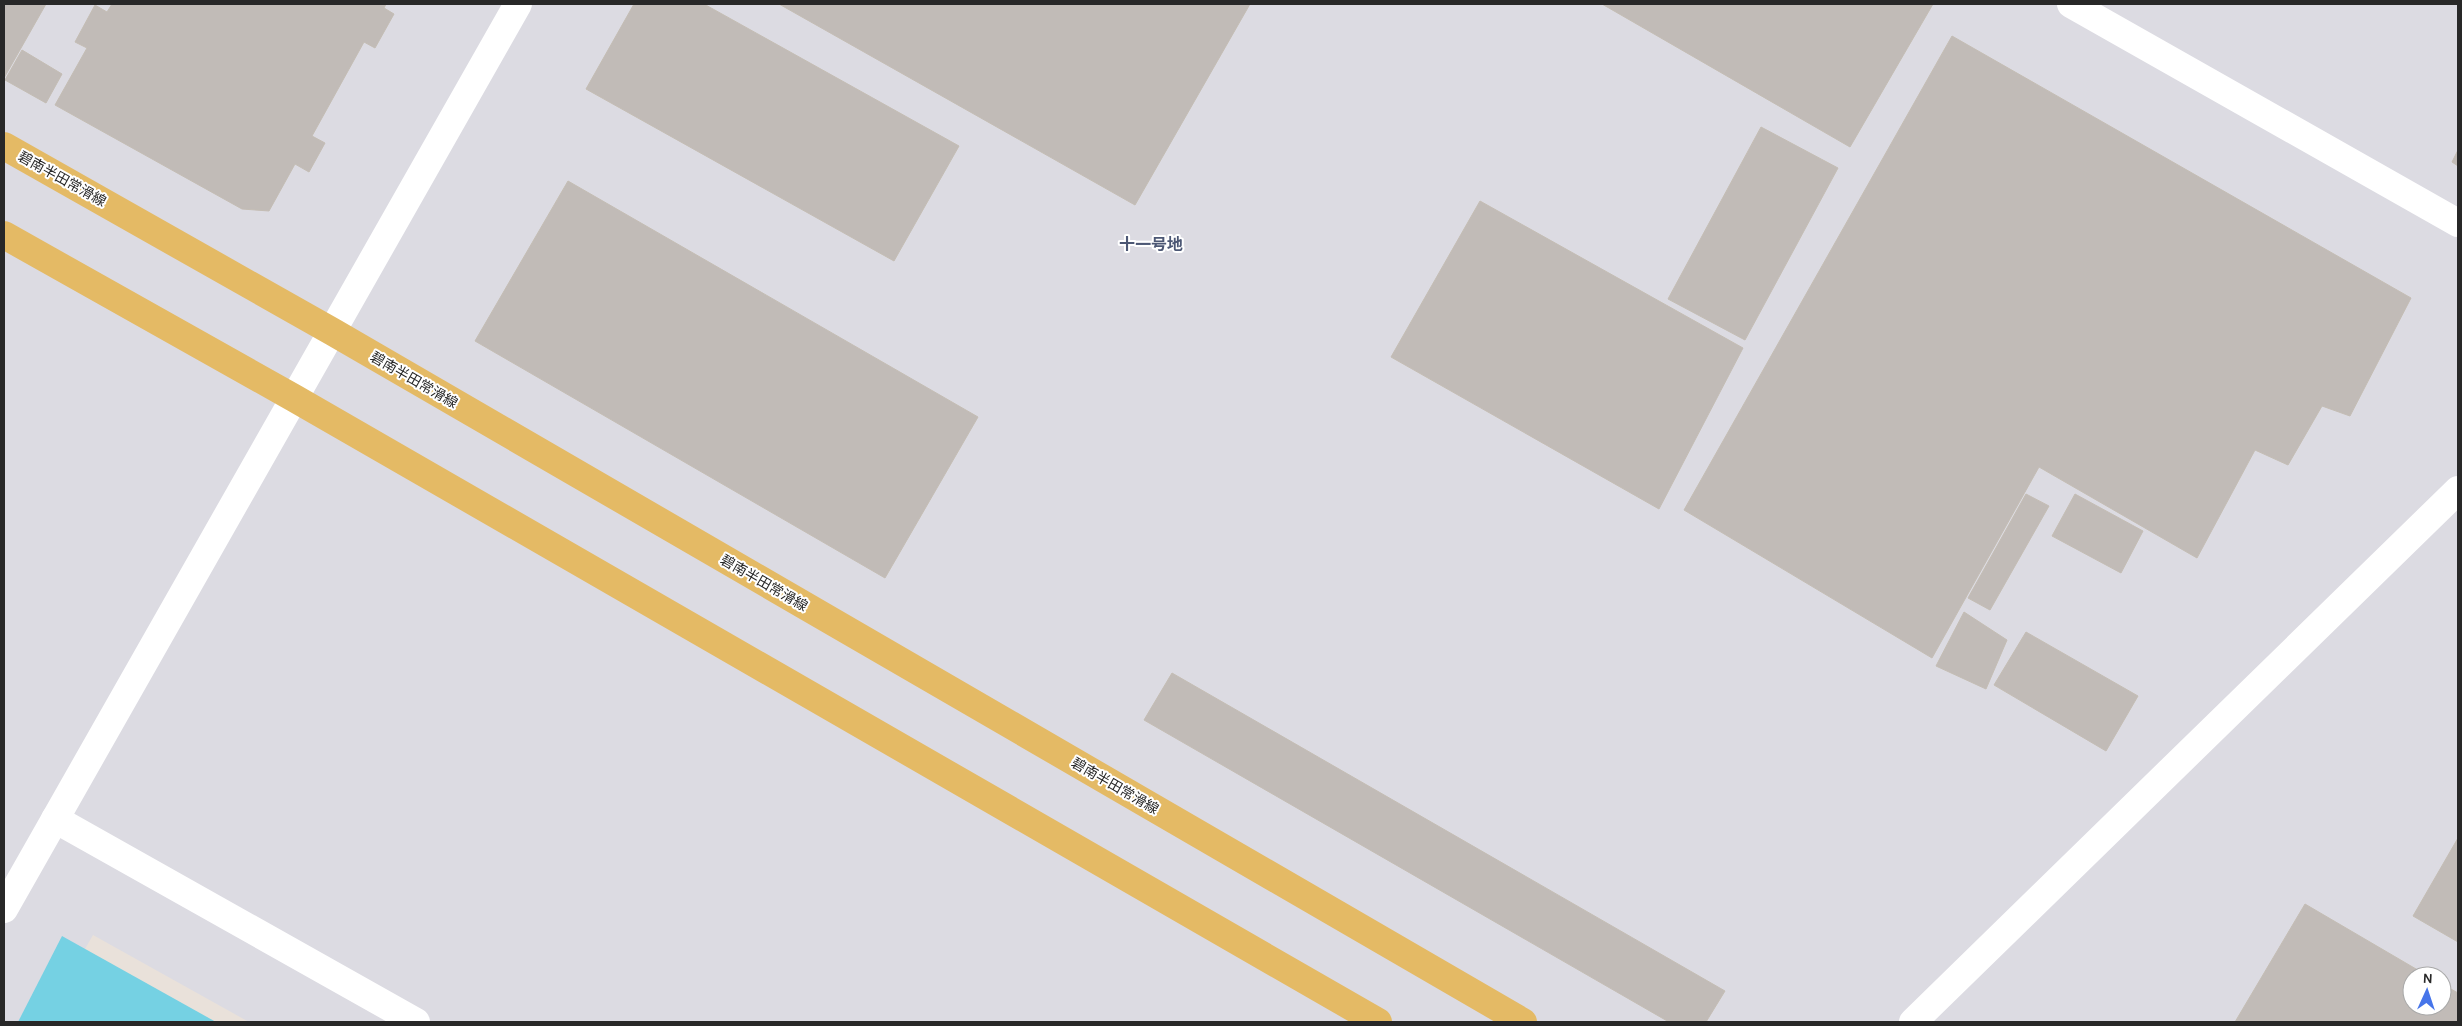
<svg xmlns="http://www.w3.org/2000/svg" width="2462" height="1026" viewBox="0 0 2462 1026" font-family="Karla,'Noto Sans JP',sans-serif">
	<style>
		.industrial { fill: #dcdbe2; fill-rule: evenodd }
		.water { fill: #75d1e3 }
		.building { fill: #c1bbb7; stroke: #c4bdb4 }
		.lines { fill: none; stroke-linecap: round; stroke-linejoin: round }
		.minor { stroke: #fff; stroke-width: 28 }
		.major { stroke: #e4ba65; stroke-width: 28 }
		.labels { text-anchor: middle; dominant-baseline: central; stroke-width: 4; stroke-linejoin: round; paint-order: stroke }
		.street-label { font-size: 14px; fill: #282828; stroke: #fff }
		.quarter-label { font-size: 16px; font-weight: bold; fill: #4c5774; stroke: #fff }
	</style>
	<rect width="100%" height="100%" fill="#e9e1da"/>
	<!-- industrial -->
	<path class="industrial" d="M 4,4 L 2458,4 L 2458,1022 L 249,1022 L 93,935 L 43,1022 L 4,1022 ZM 2412,976 L 2442,976 L 2442,1006 L 2412,1006 Z"/>
	<!-- water -->
	<path class="water" d="M 62,936 L 216,1022 L 18,1022 Z"/>
	<!-- building -->
	<g class="building">
		<path d="M 4,4 L 46,4 L 4,78 Z"/>
		<path d="M 112,4 L 386,4 L 384,8 L 394,14 L 375,48 L 364,42 L 312,136 L 325,143 L 309,172 L 295,164 L 269,211 L 242,209 L 55,105 L 87,48 L 75,42 L 95,5 L 107,12 Z"/>
		<path d="M 634,4 L 704,4 L 959,146 L 894,261 L 586,89 Z"/>
		<path d="M 779,4 L 1250,4 L 1135,205 Z"/>
		<path d="M 1602,4 L 1933,4 L 1850,147 Z"/>
		<path d="M 1952,36 L 2411,298 L 2350,416 L 2322,406 L 2288,465 L 2255,450 L 2197,558 L 2039,467 L 1932,658 L 1684,510 Z"/>
		<path d="M 22,50 L 62,74 L 46,103 L 5,80 Z"/>
		<path d="M 1761,127 L 1838,168 L 1745,340 L 1668,299 Z"/>
		<path d="M 2458,150 L 2458,166 L 2452,162 Z"/>
		<path d="M 568,181 L 978,417 L 885,578 L 475,341 Z"/>
		<path d="M 1480,201 L 1743,348 L 1659,509 L 1391,357 Z"/>
		<path d="M 2026,494 L 2049,506 L 1990,610 L 1968,598 Z"/>
		<path d="M 2075,494 L 2143,531 L 2121,573 L 2052,536 Z"/>
		<path d="M 1964,612 L 2007,640 L 1986,689 L 1936,666 Z"/>
		<path d="M 2026,632 L 2138,696 L 2106,751 L 1994,685 Z"/>
		<path d="M 1172,673 L 1725,991 L 1706,1022 L 1669,1022 L 1144,720 Z"/>
		<path d="M 2458,838 L 2458,942 L 2413,916 Z"/>
		<path d="M 2305,904 L 2428,976 L 2412,976 L 2412,1006 L 2442,1006 L 2442,984 L 2458,993 L 2458,1022 L 2235,1022 Z"/>
	</g>
	<g class="lines">
		<!-- minor -->
		<g class="minor">
			<path d="M 2071,4 L 2458,223"/>
			<path d="M 55,819 L 416,1022"/>
			<path d="M 4,909 L 518,4"/>
			<path d="M 1913,1022 L 2458,490"/>
		</g>
		<!-- major -->
		<g class="major">
			<path d="M 4,146 L 333,332 L 1523,1022"/>
			<path d="M 4,235 L 294,398 L 1378,1022"/>
		</g>
	</g>
	<g class="labels">
		<!-- street labels -->
		<g class="street-label">
			<text transform="translate(62 179) rotate(29)">碧南半田常滑線</text>
			<text transform="translate(414 380) rotate(30)">碧南半田常滑線</text>
			<text transform="translate(764 583) rotate(30)">碧南半田常滑線</text>
			<text transform="translate(1115 786) rotate(30)">碧南半田常滑線</text>
		</g>
		<!-- quarter labels -->
		<g class="quarter-label">
			<text x="1151" y="244">十一号地</text>
		</g>
	</g>
	<!-- border -->
	<rect width="2462" height="1026" fill="none" stroke="#282828" stroke-width="10"/>
	<!-- north arrow -->
	<g transform="translate(2427 991) rotate(3)"><circle r="24" fill="#ffffff" stroke="#a9a9a9"/>
	<path d="M0-4L9 19L0 12L-9 19Z" fill="#4775ea"/>
	<text y="-8" font-size="14" font-weight="bold" text-anchor="middle" fill="#282828">N</text>
	</g>
</svg>
